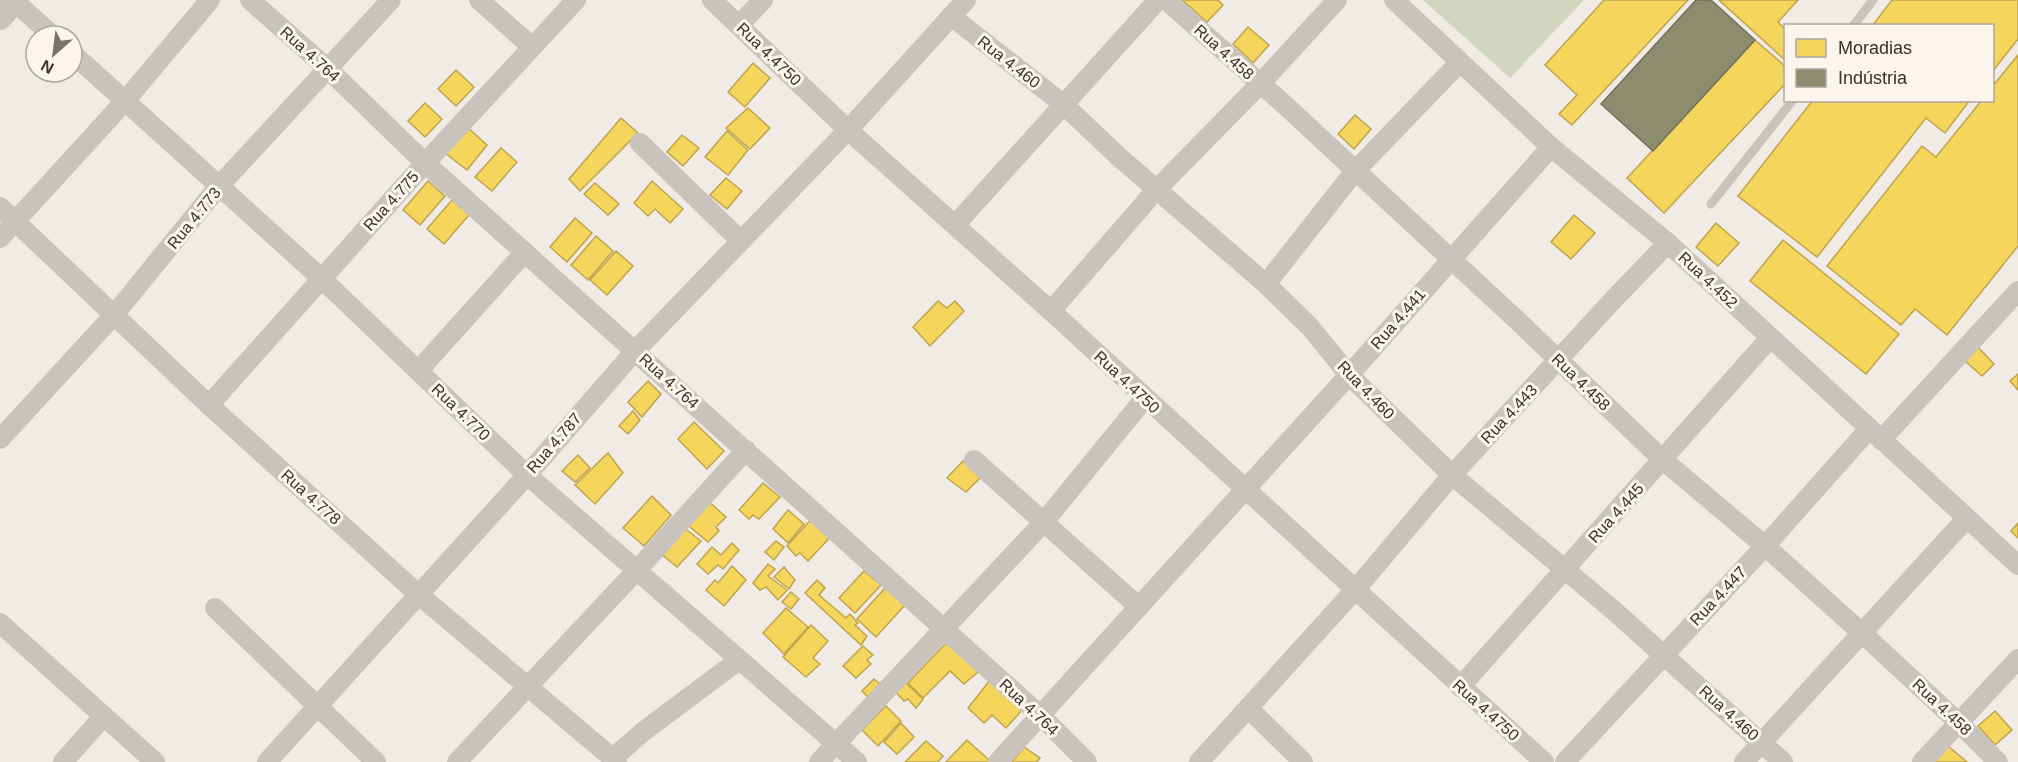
<svg xmlns="http://www.w3.org/2000/svg" width="2018" height="762" viewBox="0 0 2018 762" font-family="Arial,sans-serif">
	<style>
		.green { fill: #d1d6bf }
		.homes { fill: #f6d55c; stroke: #bea44d; stroke-width: 1.5 }
		.industry { fill: #8c8c6e; stroke: #74705a; stroke-width: 1.5 }
		.lines { fill: none; stroke-linecap: round; stroke-linejoin: round }
		.service { stroke: #c9c3be; stroke-width: 9 }
		.minor { stroke: #c9c3be; stroke-width: 20 }
		.tertiary { stroke: #c9c3be; stroke-width: 24 }
		.labels { text-anchor: middle; dominant-baseline: central; stroke-width: 6; stroke-linejoin: round; paint-order: stroke }
		.street-label { font-size: 16px; fill: #3b302b; stroke: #fbf5ee }
	</style>
	<rect width="100%" height="100%" fill="#f0ebe5"/>
	<!-- green -->
	<path class="green" d="M 1423,0 L 1584,0 L 1510,78 Z"/>
	<!-- homes -->
	<g class="homes">
		<path d="M 1182,0 L 1218,0 L 1223,5 L 1207,22 Z"/>
		<path d="M 1604,0 L 1688,0 L 1572,125 L 1559,114 L 1577,95 L 1545,65 Z"/>
		<path d="M 1719,0 L 1798,0 L 1778,22 L 1786,30 L 1786,61 Z"/>
		<path d="M 1892,0 L 2018,0 L 2018,39 L 1992,72 L 1992,26 L 1872,26 Z"/>
		<path d="M 1248,27 L 1269,45 L 1253,63 L 1233,44 Z"/>
		<path d="M 1755,40 L 1786,67 L 1786,83 L 1664,213 L 1627,178 Z"/>
		<path d="M 2018,55 L 2018,246 L 1947,335 L 1915,309 L 1901,325 L 1827,266 L 1922,146 L 1936,157 L 1982,100 L 1992,100 L 1992,87 Z"/>
		<path d="M 753,63 L 770,78 L 745,107 L 728,92 Z"/>
		<path d="M 456,70 L 474,87 L 456,106 L 438,89 Z"/>
		<path d="M 1813,100 L 1970,100 L 1945,133 L 1926,118 L 1817,257 L 1738,196 Z"/>
		<path d="M 425,103 L 442,119 L 425,137 L 408,121 Z"/>
		<path d="M 748,108 L 770,128 L 750,149 L 726,128 Z"/>
		<path d="M 1355,115 L 1371,129 L 1354,149 L 1338,134 Z"/>
		<path d="M 621,118 L 638,133 L 580,191 L 569,179 Z"/>
		<path d="M 465,125 L 487,145 L 467,170 L 444,152 Z"/>
		<path d="M 727,131 L 748,150 L 728,175 L 705,157 Z"/>
		<path d="M 682,135 L 699,148 L 683,166 L 667,152 Z"/>
		<path d="M 501,148 L 517,162 L 492,191 L 475,177 Z"/>
		<path d="M 726,178 L 742,191 L 727,209 L 710,195 Z"/>
		<path d="M 428,181 L 445,196 L 420,225 L 403,210 Z"/>
		<path d="M 652,181 L 683,209 L 670,223 L 655,209 L 648,216 L 634,203 Z"/>
		<path d="M 595,183 L 619,204 L 608,215 L 584,194 Z"/>
		<path d="M 452,200 L 469,215 L 444,244 L 427,229 Z"/>
		<path d="M 1574,215 L 1595,233 L 1571,259 L 1551,242 Z"/>
		<path d="M 575,218 L 592,233 L 567,262 L 550,247 Z"/>
		<path d="M 1716,223 L 1739,243 L 1718,266 L 1696,247 Z"/>
		<path d="M 596,236 L 613,251 L 588,280 L 571,265 Z"/>
		<path d="M 1783,240 L 1899,334 L 1866,374 L 1750,281 Z"/>
		<path d="M 616,251 L 633,266 L 607,295 L 590,280 Z"/>
		<path d="M 938,301 L 947,308 L 955,301 L 964,311 L 930,346 L 913,327 Z"/>
		<path d="M 1977,346 L 1994,364 L 1982,376 L 1965,361 Z"/>
		<path d="M 2018,374 L 2018,390 L 2010,381 Z"/>
		<path d="M 648,381 L 661,394 L 642,417 L 628,402 Z"/>
		<path d="M 633,411 L 640,420 L 628,434 L 619,426 Z"/>
		<path d="M 694,422 L 724,451 L 707,469 L 678,439 Z"/>
		<path d="M 608,453 L 623,473 L 595,504 L 575,485 Z"/>
		<path d="M 578,455 L 590,468 L 575,482 L 562,471 Z"/>
		<path d="M 963,461 L 981,477 L 966,492 L 947,478 Z"/>
		<path d="M 763,483 L 780,497 L 759,519 L 753,515 L 749,519 L 739,510 Z"/>
		<path d="M 652,496 L 671,515 L 644,546 L 623,528 Z"/>
		<path d="M 706,499 L 726,517 L 716,527 L 719,531 L 708,542 L 684,522 Z"/>
		<path d="M 788,510 L 804,524 L 788,543 L 773,529 Z"/>
		<path d="M 814,516 L 834,533 L 808,561 L 800,553 L 796,556 L 787,546 Z"/>
		<path d="M 2018,523 L 2018,538 L 2011,531 Z"/>
		<path d="M 683,527 L 701,541 L 677,567 L 660,553 Z"/>
		<path d="M 776,541 L 784,547 L 774,560 L 765,552 Z"/>
		<path d="M 732,543 L 739,550 L 723,569 L 718,565 L 708,574 L 697,564 L 712,547 L 721,555 Z"/>
		<path d="M 768,564 L 775,569 L 768,576 L 787,590 L 778,600 L 766,587 L 760,590 L 753,583 Z"/>
		<path d="M 732,566 L 746,580 L 724,606 L 706,590 L 715,580 L 718,583 Z"/>
		<path d="M 784,567 L 795,580 L 789,589 L 774,577 Z"/>
		<path d="M 864,571 L 881,585 L 855,613 L 839,598 Z"/>
		<path d="M 817,580 L 825,588 L 819,595 L 846,618 L 850,614 L 858,623 L 855,625 L 867,636 L 861,645 L 805,593 Z"/>
		<path d="M 886,587 L 905,605 L 876,637 L 857,619 Z"/>
		<path d="M 791,592 L 799,599 L 791,609 L 782,602 Z"/>
		<path d="M 786,608 L 808,627 L 784,654 L 763,633 Z"/>
		<path d="M 811,625 L 828,641 L 813,658 L 820,664 L 806,677 L 783,657 Z"/>
		<path d="M 947,642 L 978,672 L 964,684 L 950,671 L 923,698 L 908,683 Z"/>
		<path d="M 863,646 L 873,655 L 867,660 L 871,664 L 856,678 L 843,666 Z"/>
		<path d="M 874,679 L 881,685 L 869,698 L 862,691 Z"/>
		<path d="M 903,680 L 923,699 L 916,708 L 908,699 L 904,701 L 894,690 Z"/>
		<path d="M 990,680 L 1023,709 L 1006,728 L 992,715 L 984,723 L 968,708 Z"/>
		<path d="M 886,706 L 901,721 L 878,746 L 862,730 Z"/>
		<path d="M 1995,711 L 2012,730 L 1995,745 L 1978,726 Z"/>
		<path d="M 901,723 L 914,737 L 897,754 L 884,742 Z"/>
		<path d="M 967,740 L 990,761 L 989,762 L 946,762 Z"/>
		<path d="M 926,741 L 943,756 L 938,762 L 905,762 Z"/>
		<path d="M 1948,746 L 1967,762 L 1935,762 Z"/>
		<path d="M 1024,747 L 1040,758 L 1037,762 L 1012,762 Z"/>
	</g>
	<!-- industry -->
	<path class="industry" d="M 1696,0 L 1711,0 L 1755,40 L 1653,151 L 1601,104 Z"/>
	<g class="lines">
		<!-- service -->
		<g class="service">
			<path d="M 1853,26 L 1873,0"/>
			<path d="M 1711,204 L 1793,100"/>
		</g>
		<!-- minor -->
		<g class="minor">
			<path d="M 13,0 L 53,36"/>
			<path d="M 250,0 L 327,68 L 425,163 L 1041,716 L 1087,762"/>
			<path d="M 479,0 L 532,47"/>
			<path d="M 712,0 L 848,130 L 1051,311 L 1544,762"/>
			<path d="M 1166,0 L 1287,107 L 1520,323 L 1663,460 L 1765,546 L 1862,633 L 1958,722 L 1998,762"/>
			<path d="M 1394,0 L 1551,147 L 1668,243 L 2018,565"/>
			<path d="M 951,16 L 1063,104 L 1119,157 L 1266,284 L 1310,327 L 1349,375 L 1452,475 L 1612,609 L 1783,762"/>
			<path d="M 739,25 L 763,0"/>
			<path d="M 72,53 L 321,278 L 527,475 L 857,762"/>
			<path d="M 640,143 L 741,241"/>
			<path d="M 0,207 L 209,405 L 418,594 L 617,762"/>
			<path d="M 955,225 L 1158,0"/>
			<path d="M 0,238 L 125,101 L 210,0"/>
			<path d="M 1266,284 L 1355,171 L 1459,63"/>
			<path d="M 1051,311 L 1156,190 L 1260,84 L 1337,0"/>
			<path d="M 418,371 L 525,252"/>
			<path d="M 209,405 L 425,163 L 576,0"/>
			<path d="M 0,439 L 114,315 L 219,186 L 391,0"/>
			<path d="M 1881,440 L 2018,291"/>
			<path d="M 974,460 L 1139,607"/>
			<path d="M 215,608 L 376,762"/>
			<path d="M 0,623 L 155,762"/>
			<path d="M 1460,687 L 1770,338"/>
			<path d="M 1248,708 L 1303,762"/>
			<path d="M 613,758 L 644,731 L 739,660"/>
			<path d="M 63,762 L 104,716"/>
			<path d="M 267,762 L 527,475 L 635,351 L 848,130 L 966,0"/>
			<path d="M 457,762 L 636,571 L 746,450"/>
			<path d="M 819,762 L 1043,523 L 1145,398"/>
			<path d="M 998,762 L 1349,375 L 1551,147"/>
			<path d="M 1199,762 L 1355,590 L 1452,475 L 1613,300 L 1668,243"/>
			<path d="M 1565,762 L 1765,546 L 1869,429"/>
			<path d="M 1744,762 L 1966,519"/>
			<path d="M 1922,762 L 2018,659"/>
		</g>
		<!-- tertiary -->
		<path class="tertiary" d="M 0,18 L 16,0"/>
	</g>
	<g class="labels">
		<!-- street labels -->
		<g class="street-label">
			<text transform="translate(1224 52) rotate(42)">Rua 4.458</text>
			<text transform="translate(310 54) rotate(42)">Rua 4.764</text>
			<text transform="translate(769 54) rotate(44)">Rua 4.4750</text>
			<text transform="translate(1009 62) rotate(38)">Rua 4.460</text>
			<text transform="translate(391 201) rotate(-48)">Rua 4.775</text>
			<text transform="translate(194 218) rotate(-51)">Rua 4.773</text>
			<text transform="translate(1708 280) rotate(43)">Rua 4.452</text>
			<text transform="translate(1398 319) rotate(-49)">Rua 4.441</text>
			<text transform="translate(669 381) rotate(42)">Rua 4.764</text>
			<text transform="translate(1127 382) rotate(43)">Rua 4.4750</text>
			<text transform="translate(1581 382) rotate(44)">Rua 4.458</text>
			<text transform="translate(1366 390) rotate(46)">Rua 4.460</text>
			<text transform="translate(461 412) rotate(44)">Rua 4.770</text>
			<text transform="translate(1509 414) rotate(-47)">Rua 4.443</text>
			<text transform="translate(554 443) rotate(-49)">Rua 4.787</text>
			<text transform="translate(311 497) rotate(42)">Rua 4.778</text>
			<text transform="translate(1616 513) rotate(-48)">Rua 4.445</text>
			<text transform="translate(1718 596) rotate(-47)">Rua 4.447</text>
			<text transform="translate(1029 707) rotate(43)">Rua 4.764</text>
			<text transform="translate(1942 707) rotate(43)">Rua 4.458</text>
			<text transform="translate(1486 710) rotate(42)">Rua 4.4750</text>
			<text transform="translate(1729 713) rotate(42)">Rua 4.460</text>
		</g>
	</g>
	<!-- legend -->
	<rect x="1784" y="24" width="210" height="78" fill="#fbf5ee" stroke="#aea6a0" stroke-width="1.5"/>
	<rect x="1796" y="39" width="30" height="18" fill="#f6d55c" stroke="#aea6a0" stroke-width="1.5"/>
	<text x="1838" y="54" font-size="18" fill="#3b302b">Moradias</text>
	<rect x="1796" y="69" width="30" height="18" fill="#8c8c6e" stroke="#aea6a0" stroke-width="1.5"/>
	<text x="1838" y="84" font-size="18" fill="#3b302b">Indústria</text>
	<!-- north arrow -->
	<g transform="translate(54 54) rotate(208)"><circle r="28" fill="#fbf5ee" stroke="#aea6a0" stroke-width="1.5"/>
	<path d="M0-4.5L10 22L0 15L-10 22Z" fill="#7a716c"/>
	<text y="-9" font-size="16" font-weight="bold" text-anchor="middle" fill="#3b302b">N</text>
	</g>
</svg>
